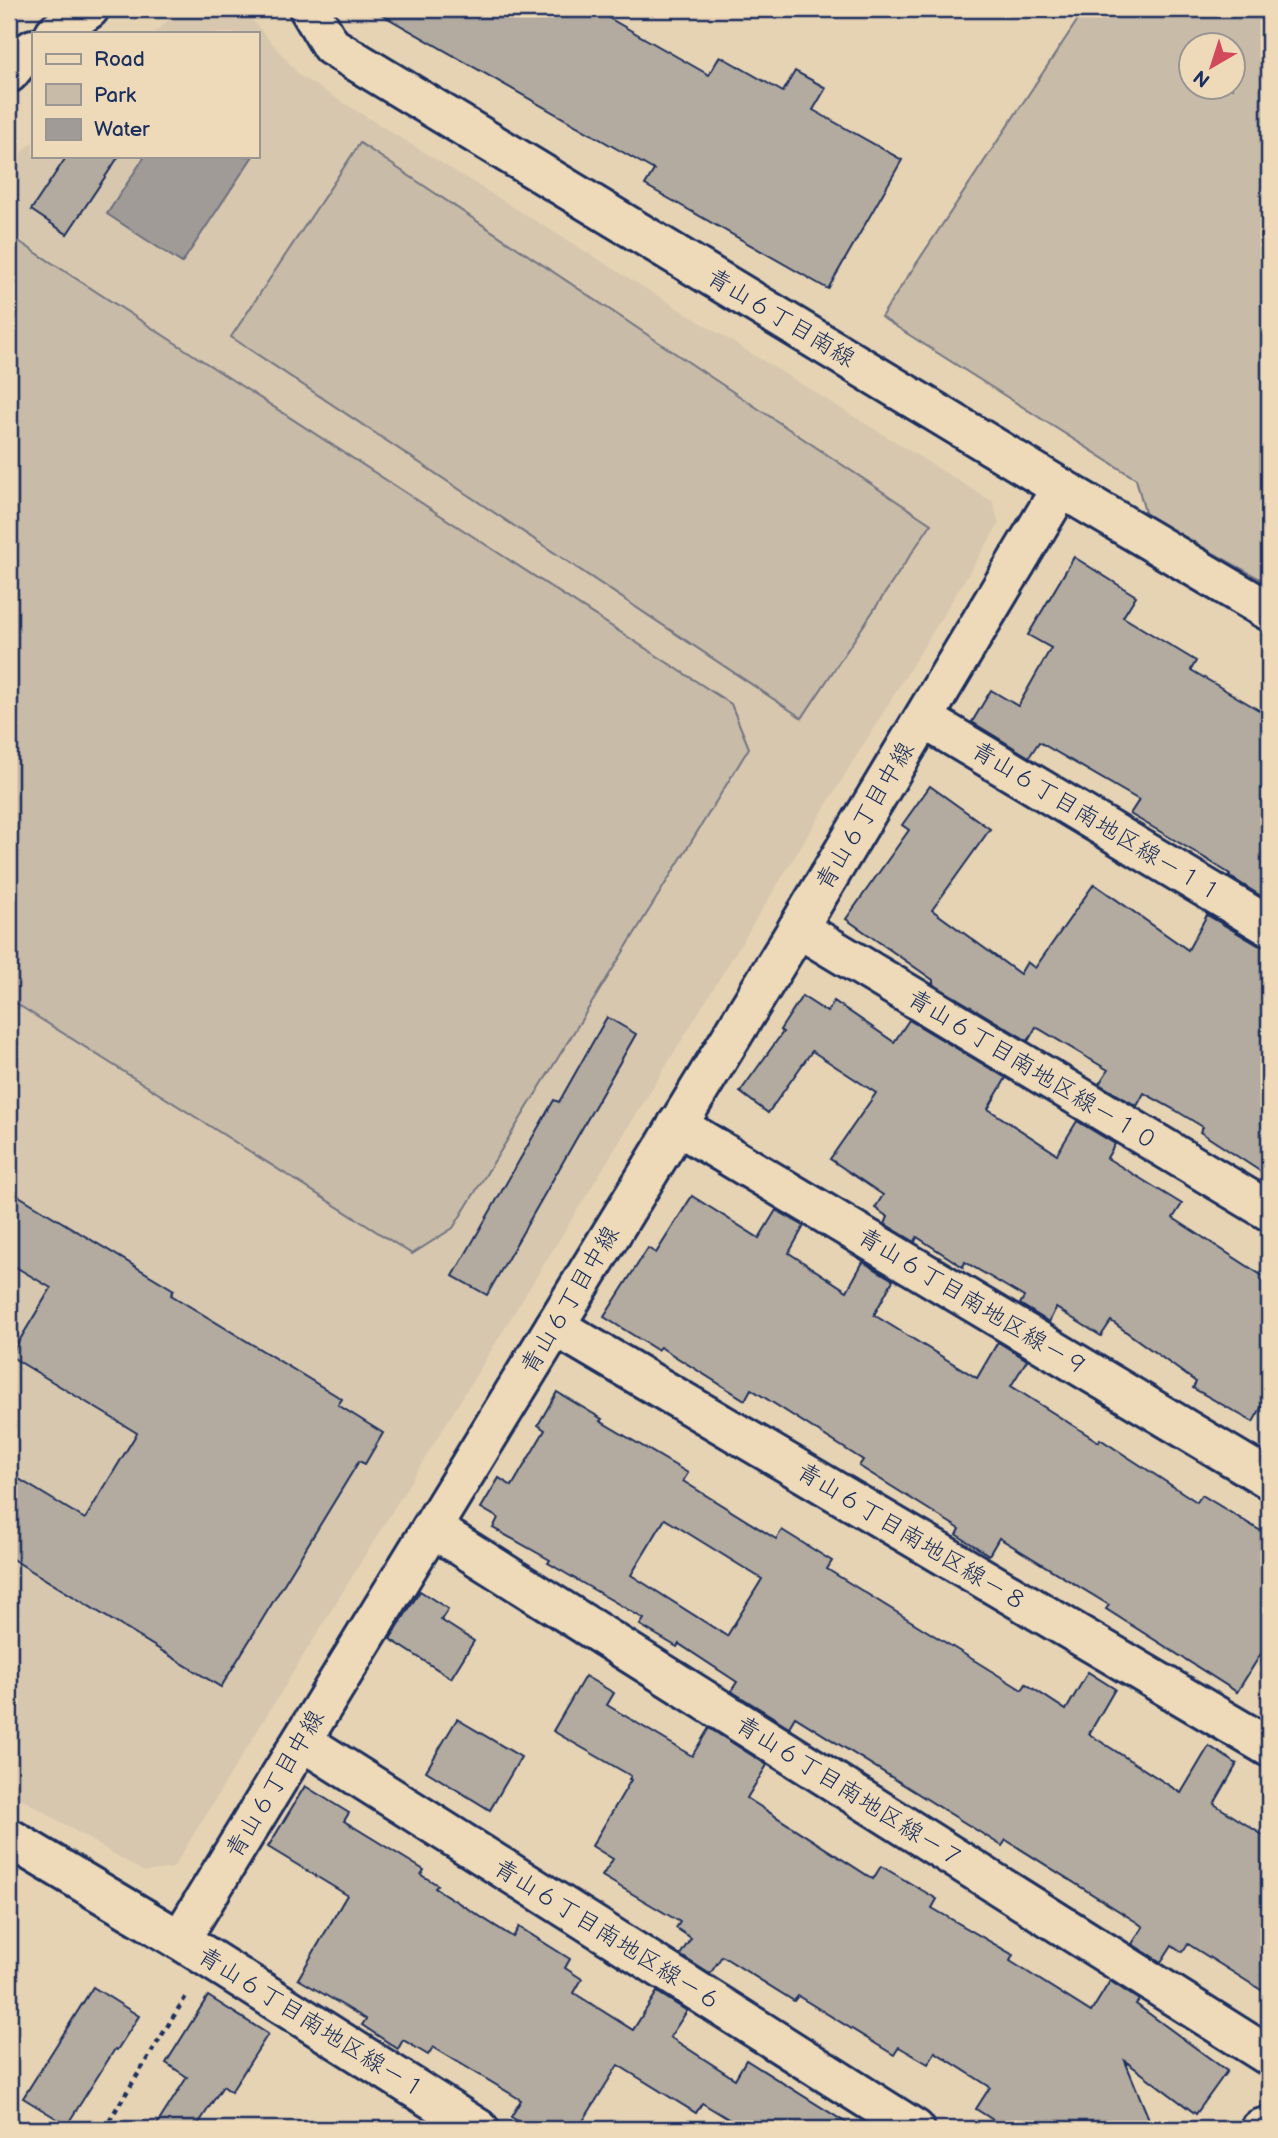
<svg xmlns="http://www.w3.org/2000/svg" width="1278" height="2138" viewBox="0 0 1278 2138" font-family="'Balsamiq Sans','Klee One',sans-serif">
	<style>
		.built { fill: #d7c7ae }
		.green { fill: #c8bba8; stroke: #727583; stroke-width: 2; fill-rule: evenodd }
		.water { fill: #a09b96; stroke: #6b7080; stroke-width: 2 }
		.building { fill: #b3ab9f; stroke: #1b2f5e; stroke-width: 2; fill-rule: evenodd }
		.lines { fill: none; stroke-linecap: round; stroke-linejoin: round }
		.minor-casing { stroke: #1b2f5e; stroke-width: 44 }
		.path { stroke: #1b2f5e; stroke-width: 4.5; stroke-dasharray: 5 5; stroke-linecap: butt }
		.minor { stroke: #eedab8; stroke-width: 38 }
		.labels { text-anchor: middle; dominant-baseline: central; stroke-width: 6; stroke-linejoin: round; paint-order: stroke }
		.street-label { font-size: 24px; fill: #1b2f5e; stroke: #eedab8 }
	</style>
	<rect width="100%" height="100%" fill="#e6d3b4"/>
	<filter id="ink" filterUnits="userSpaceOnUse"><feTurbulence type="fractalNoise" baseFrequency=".0143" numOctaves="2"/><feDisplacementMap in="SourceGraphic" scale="14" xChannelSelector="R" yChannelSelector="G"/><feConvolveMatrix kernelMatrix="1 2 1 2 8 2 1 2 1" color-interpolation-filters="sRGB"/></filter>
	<g filter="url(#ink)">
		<!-- built -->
		<path class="built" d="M 181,9 L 243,9 L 300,76 L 993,502 L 999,524 L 173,1868 L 144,1872 L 9,1791 L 9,164 L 33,142 L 33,156 L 257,156 L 257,33 L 154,33 Z"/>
		<!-- green -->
		<g class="green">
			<path d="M 1085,9 L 1269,9 L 1269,584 L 1146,516 L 1136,479 L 881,317 ZM 1190,46 L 1232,46 L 1232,88 L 1190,88 Z"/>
			<path d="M 360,143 L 931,524 L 802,718 L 231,337 Z"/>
			<path d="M 9,235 L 731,704 L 749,748 L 453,1228 L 412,1254 L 9,999 Z"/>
		</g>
		<!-- water -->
		<path class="water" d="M 145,156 L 253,156 L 182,263 L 107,214 Z"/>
		<!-- building -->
		<g class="building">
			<path d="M 372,9 L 593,9 L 709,75 L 720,56 L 783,92 L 795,71 L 826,88 L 813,110 L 902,160 L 828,289 L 645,185 L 654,170 Z"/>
			<path d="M 67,156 L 119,156 L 67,234 L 31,210 Z"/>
			<path d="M 1074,557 L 1136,596 L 1123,617 L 1196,661 L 1191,670 L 1269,716 L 1269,901 L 1229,876 L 1230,874 L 1200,855 L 1130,814 L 1139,800 L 1039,742 L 1029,757 L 972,722 L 991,690 L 1018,706 L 1051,648 L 1028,635 Z"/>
			<path d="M 930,786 L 990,829 L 932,910 L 1020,974 L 1027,962 L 1035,968 L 1094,884 L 1188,950 L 1207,915 L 1258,945 L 1269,948 L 1269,1177 L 1200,1132 L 1203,1127 L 1175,1110 L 1144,1093 L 1137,1106 L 1099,1084 L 1108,1070 L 1036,1027 L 1028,1041 L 933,984 L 933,980 L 846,919 L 909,830 L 902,825 Z"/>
			<path d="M 802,996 L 827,1012 L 834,1001 L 894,1042 L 909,1020 L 1006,1078 L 988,1109 L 1057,1154 L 1077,1121 L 1115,1144 L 1107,1158 L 1182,1204 L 1173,1218 L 1269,1280 L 1269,1394 L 1253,1422 L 1193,1388 L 1196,1382 L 1111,1321 L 1101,1336 L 1056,1308 L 1049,1322 L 1020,1304 L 1024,1297 L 965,1262 L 963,1267 L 917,1237 L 915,1242 L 885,1224 L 888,1217 L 875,1208 L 883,1195 L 830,1159 L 876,1093 L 812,1051 L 768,1113 L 740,1092 L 783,1032 L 780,1030 Z"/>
			<path d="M 607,1017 L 636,1034 L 487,1295 L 453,1276 L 554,1100 L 559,1102 Z"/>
			<path d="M 9,1190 L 174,1290 L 171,1295 L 342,1399 L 338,1405 L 383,1433 L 365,1464 L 359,1461 L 221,1687 L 9,1557 L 9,1473 L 85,1519 L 137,1433 L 10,1356 L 51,1288 L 9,1263 Z"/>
			<path d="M 692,1196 L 759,1238 L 776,1210 L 804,1226 L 789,1253 L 847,1291 L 863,1262 L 893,1280 L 874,1315 L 977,1378 L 998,1342 L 1027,1360 L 1011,1386 L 1099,1442 L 1100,1439 L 1197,1502 L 1202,1495 L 1269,1536 L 1269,1641 L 1237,1692 L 1106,1609 L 1109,1605 L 999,1538 L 989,1555 L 957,1535 L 960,1529 L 859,1466 L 863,1460 L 751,1389 L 745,1400 L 660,1347 L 657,1350 L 604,1317 L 648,1248 L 656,1253 Z"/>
			<path d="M 557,1392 L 602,1419 L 600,1421 L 688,1473 L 683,1481 L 776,1539 L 782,1530 L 832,1561 L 827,1569 L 1022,1690 L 1026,1684 L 1066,1710 L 1088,1672 L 1115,1689 L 1089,1734 L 1181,1793 L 1209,1746 L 1237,1764 L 1214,1804 L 1269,1839 L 1269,1995 L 1188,1944 L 1182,1952 L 1172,1945 L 1161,1962 L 1132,1944 L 1143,1927 L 1138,1923 L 1006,1840 L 1002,1846 L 795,1717 L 789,1727 L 731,1691 L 737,1682 L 679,1644 L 677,1647 L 640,1625 L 644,1619 L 548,1563 L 550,1560 L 493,1528 L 498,1518 L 481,1508 L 499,1478 L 512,1486 L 545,1430 L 538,1425 ZM 665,1519 L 762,1579 L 727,1636 L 631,1575 Z"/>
			<path d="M 420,1591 L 448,1609 L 441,1620 L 474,1641 L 451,1678 L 390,1639 Z"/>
			<path d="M 585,1676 L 614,1693 L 607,1705 L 692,1756 L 709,1728 L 767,1765 L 747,1798 L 873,1879 L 881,1866 L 937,1899 L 932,1908 L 1013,1955 L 1010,1961 L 1091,2012 L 1110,1981 L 1139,2000 L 1136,2004 L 1227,2071 L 1196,2114 L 1125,2061 L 1153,2129 L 1007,2129 L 976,2109 L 990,2087 L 935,2052 L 928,2064 L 899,2047 L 894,2055 L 798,1996 L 794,2001 L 722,1956 L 710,1974 L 680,1955 L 691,1938 L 676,1928 L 680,1922 L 602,1876 L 613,1859 L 592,1846 L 631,1780 L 629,1779 L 631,1776 L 553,1731 Z"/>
			<path d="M 457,1719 L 521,1757 L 490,1810 L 426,1771 Z"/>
			<path d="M 305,1786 L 349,1813 L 344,1821 L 424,1870 L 421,1875 L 438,1885 L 435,1888 L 513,1937 L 519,1927 L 570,1959 L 565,1968 L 582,1979 L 574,1993 L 633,2030 L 657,1992 L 687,2011 L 670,2037 L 735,2079 L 746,2060 L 856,2129 L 745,2129 L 702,2103 L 696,2113 L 618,2065 L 578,2129 L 531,2129 L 511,2117 L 521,2100 L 433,2047 L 428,2055 L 403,2040 L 398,2049 L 362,2025 L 366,2019 L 298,1979 L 347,1895 L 268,1847 Z"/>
			<path d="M 93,1987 L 139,2016 L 117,2050 L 115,2049 L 67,2125 L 23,2098 Z"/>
			<path d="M 208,1996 L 268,2034 L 231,2092 L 223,2086 L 195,2129 L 154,2129 L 187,2077 L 166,2063 Z"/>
		</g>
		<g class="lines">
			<!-- minor casing -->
			<g class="minor-casing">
				<g id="minor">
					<path d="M 309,9 L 331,46 L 1061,488 L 1269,611"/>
					<path d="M 55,33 L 89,9"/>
					<path d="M 9,73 L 23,56 L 33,49"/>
					<path d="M 924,719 L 1269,926"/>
					<path d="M 798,928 L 1269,1211"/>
					<path d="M 677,1125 L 1269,1479"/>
					<path d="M 555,1326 L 1269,1747"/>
					<path d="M 432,1528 L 1269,2056"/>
					<path d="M 302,1741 L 915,2129"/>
					<path d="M 9,1838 L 180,1940 L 798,928 L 1061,488"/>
					<path d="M 180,1940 L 479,2129"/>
					<path d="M 1260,2129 L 1269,2126"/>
				</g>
			</g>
			<!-- path -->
			<path class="path" d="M 104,2129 L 188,1993"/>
			<!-- minor -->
			<use href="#minor" class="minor"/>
		</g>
	</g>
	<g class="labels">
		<!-- street labels -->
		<g class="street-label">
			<text transform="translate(781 318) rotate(31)">青山６丁目南線</text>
			<text transform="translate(865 816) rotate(-59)">青山６丁目中線</text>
			<text transform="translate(1097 822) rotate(31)">青山６丁目南地区線ー１１</text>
			<text transform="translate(1033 1070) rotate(31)">青山６丁目南地区線ー１０</text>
			<text transform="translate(570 1300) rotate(-59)">青山６丁目中線</text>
			<text transform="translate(973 1302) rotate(31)">青山６丁目南地区線ー９</text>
			<text transform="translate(912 1537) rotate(31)">青山６丁目南地区線ー８</text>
			<text transform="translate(275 1784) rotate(-59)">青山６丁目中線</text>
			<text transform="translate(850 1792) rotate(32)">青山６丁目南地区線ー７</text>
			<text transform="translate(608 1935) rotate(32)">青山６丁目南地区線ー６</text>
			<text transform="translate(312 2023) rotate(32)">青山６丁目南地区線ー１</text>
		</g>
	</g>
	<!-- margin -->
	<rect width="1278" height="2138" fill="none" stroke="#eedab8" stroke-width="35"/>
	<rect x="18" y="18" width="1243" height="2103" fill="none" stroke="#1b2f5e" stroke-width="2.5" filter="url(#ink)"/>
	<!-- legend -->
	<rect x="32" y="32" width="228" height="126" fill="#eedab8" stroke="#9a9694" stroke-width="2"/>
	<rect x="46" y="54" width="35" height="10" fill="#eedab8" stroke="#9a9694" stroke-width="2"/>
	<text x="94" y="66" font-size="21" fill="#1b2f5e">Road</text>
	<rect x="46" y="84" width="35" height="21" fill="#c8bba8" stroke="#9a9694" stroke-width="2"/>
	<text x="94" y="102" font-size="21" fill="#1b2f5e">Park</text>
	<rect x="46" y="119" width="35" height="21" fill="#a09b96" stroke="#9a9694" stroke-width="2"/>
	<text x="94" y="136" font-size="21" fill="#1b2f5e">Water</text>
	<!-- north arrow -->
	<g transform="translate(1212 66) rotate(219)"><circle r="33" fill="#eedab8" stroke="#9a9694" stroke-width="2"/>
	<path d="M0-5L12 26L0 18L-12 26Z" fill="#d1495b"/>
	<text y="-10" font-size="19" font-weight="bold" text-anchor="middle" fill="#1b2f5e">N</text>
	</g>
</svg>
